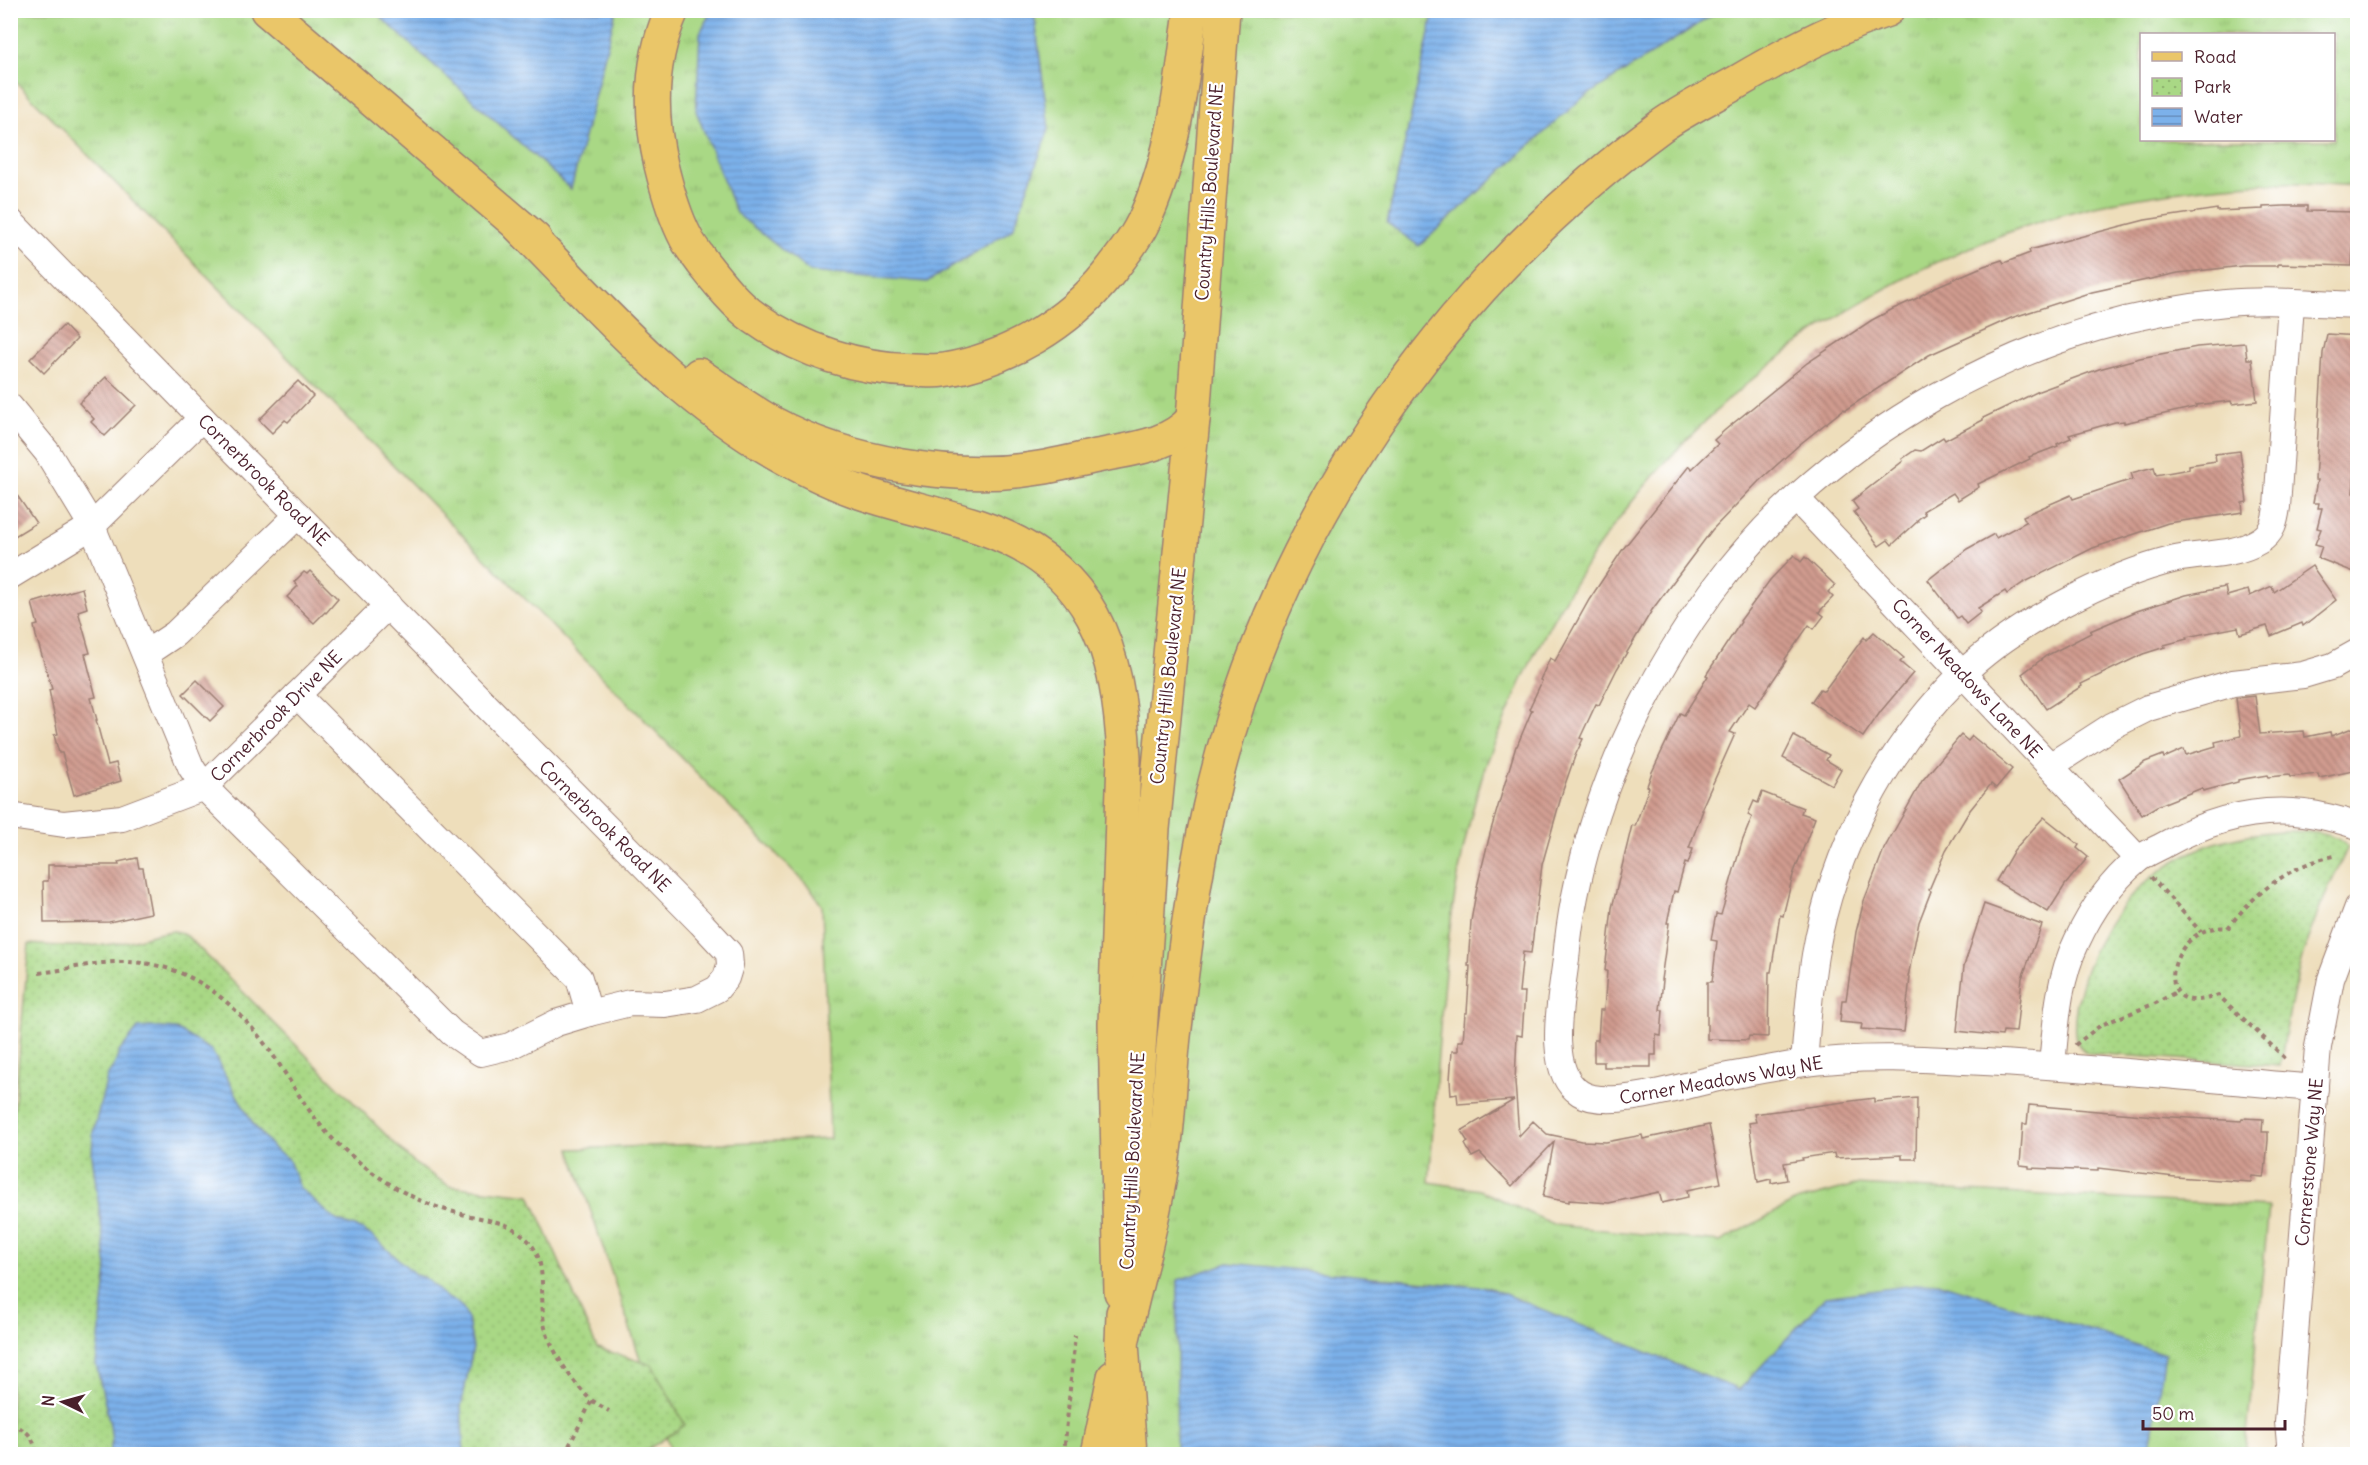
<svg xmlns="http://www.w3.org/2000/svg" width="2368" height="1465" viewBox="0 0 2368 1465" font-family="Delius,sans-serif">
	<style>
		.grass { fill: url(#grass-tufts); stroke: #7a7c58; stroke-width: 1.5; fill-rule: evenodd }
		.park { fill: url(#park-dots); stroke: #7a7c58; stroke-width: 1.5 }
		.water { fill: url(#water-rules); stroke: #63688a; stroke-width: 1.5 }
		.building { fill: url(#building-back-hatch) }
		.lines { fill: none; stroke-linecap: round; stroke-linejoin: round }
		.minor-casing { stroke: #9c7e73; stroke-width: 28 }
		.major-casing { stroke: #9c7e73; stroke-width: 36 }
		.highway-casing { stroke: #9c7e73; stroke-width: 36 }
		.path { stroke: #9c7e73; stroke-width: 4; stroke-dasharray: 4.5 4.5; stroke-linecap: butt }
		.minor { stroke: #fff; stroke-width: 26 }
		.major { stroke: #eac669; stroke-width: 33 }
		.highway { stroke: #eac669; stroke-width: 33 }
		.labels { text-anchor: middle; dominant-baseline: central; stroke-width: 4.5; stroke-linejoin: round; paint-order: stroke }
		.street-label { font-size: 18px; fill: #4a1f2b; stroke: #fff }
	</style>
	<defs>
		<pattern id="grass-tufts" width="24" height="20" patternUnits="userSpaceOnUse" patternTransform="scale(1.5)"><rect width="24" height="20" fill="#a9d885"/><path d="M3 7l-1-3M5 7V3M7 7l1-3M15 17l-1-3M17 17v-4M19 17l1-3" fill="none" stroke="#93b973"/></pattern>
		<pattern id="park-dots" width="8" height="8" patternUnits="userSpaceOnUse" patternTransform="scale(1.5)"><rect width="8" height="8" fill="#a9d885"/><path d="M2 2h.1M6 6h.1" fill="none" stroke="#93b973" stroke-width="1.8" stroke-linecap="round"/></pattern>
		<pattern id="water-rules" width="6" height="5" patternUnits="userSpaceOnUse" patternTransform="scale(1.5)"><rect width="6" height="5" fill="#7cb1ea"/><path d="M0 2.5h6" fill="none" stroke="#688fbe"/></pattern>
		<pattern id="building-back-hatch" width="6" height="6" patternUnits="userSpaceOnUse" patternTransform="scale(1.5)"><rect width="6" height="6" fill="#d09b8f"/><path d="M-1 5l2 2M0 0l6 6M5-1l2 2" fill="none" stroke="#ab7e75"/></pattern>
	</defs>
	<rect width="100%" height="100%" fill="#fff"/>
	<filter id="ink" filterUnits="userSpaceOnUse"><feTurbulence type="fractalNoise" baseFrequency=".0167" numOctaves="2"/><feDisplacementMap in="SourceGraphic" scale="12" xChannelSelector="R" yChannelSelector="G"/><feConvolveMatrix kernelMatrix="1 2 1 2 8 2 1 2 1" color-interpolation-filters="sRGB"/></filter>
	<filter id="wash" filterUnits="userSpaceOnUse"><feTurbulence type="fractalNoise" baseFrequency=".008" numOctaves="4" result="noise"/><feDisplacementMap in="SourceGraphic" scale="24" xChannelSelector="R" yChannelSelector="G"/><feGaussianBlur stdDeviation="1.35" result="paint"/><feColorMatrix in="noise" values="0 0 0 0 0 0 0 0 0 0 0 0 0 0 0 0 0 1.4 0 .05"/><feComposite in="paint" operator="in"/></filter>
	<g filter="url(#wash)">
		<rect width="100%" height="100%" fill="#eedebb"/>
		<!-- grass -->
		<path class="grass" d="M 10,11 L 2357,11 L 2357,186 C 2332,185 2305,182 2280,183 C 2225,184 2171,191 2118,201 C 2052,214 1987,238 1927,267 C 1730,363 1585,521 1503,724 C 1496,741 1488,757 1483,774 C 1441,906 1440,1046 1429,1182 L 1480,1190 L 1555,1225 L 1720,1242 L 1796,1201 L 1855,1185 L 2269,1207 L 2245,1454 L 672,1454 L 570,1149 L 830,1139 L 822,906 L 810,888 L 11,77 ZM 2142,34 L 2334,34 L 2334,140 L 2142,140 Z"/>
		<!-- park -->
		<g class="park">
			<path d="M 2282,831 C 2303,832 2334,830 2348,847 C 2331,883 2313,919 2302,958 C 2292,993 2286,1029 2280,1066 L 2088,1053 C 2073,1045 2074,1033 2075,1017 C 2081,961 2112,907 2157,873 C 2193,845 2236,834 2282,831 Z"/>
			<path d="M 175,931 L 187,936 L 415,1164 L 449,1186 L 530,1195 L 597,1348 L 652,1365 L 685,1425 L 641,1454 L 11,1454 L 10,1156 L 29,944 C 59,947 90,947 120,943 C 139,940 156,932 175,931 Z"/>
		</g>
		<!-- water -->
		<g class="water">
			<path d="M 374,11 L 616,11 L 571,189 Z"/>
			<path d="M 711,11 L 1034,11 L 1049,129 L 1013,229 L 927,282 L 810,272 L 736,213 L 696,111 L 700,33 Z"/>
			<path d="M 1434,11 L 1434,10 L 1719,11 L 1581,99 L 1419,246 L 1387,223 Z"/>
			<path d="M 151,1027 L 176,1029 L 211,1050 L 254,1125 L 276,1151 L 288,1158 L 300,1188 L 336,1220 L 363,1230 L 376,1239 L 416,1275 L 425,1278 L 447,1298 L 455,1301 L 463,1308 L 468,1319 L 473,1348 L 461,1407 L 464,1454 L 109,1454 L 112,1442 L 110,1425 L 96,1364 L 107,1268 L 92,1155 L 93,1132 L 108,1074 L 115,1064 L 119,1052 L 138,1028 Z"/>
			<path d="M 1228,1263 L 1490,1288 L 1739,1390 L 1825,1297 L 1937,1282 L 2165,1354 L 2149,1454 L 1176,1454 L 1178,1280 Z"/>
		</g>
		<g id="blocks">
			<!-- building -->
			<g class="building">
				<path d="M 2284,206 L 2307,206 L 2307,211 L 2358,212 L 2358,250 L 2353,250 L 2352,266 L 2278,264 L 2278,266 L 2243,266 L 2178,273 L 2092,292 L 2011,318 L 1929,355 L 1845,410 L 1844,409 L 1800,444 L 1759,481 L 1712,530 L 1652,610 L 1617,669 L 1599,705 L 1596,704 L 1580,738 L 1583,739 L 1575,756 L 1563,790 L 1542,865 L 1531,953 L 1523,952 L 1519,992 L 1525,992 L 1522,1036 L 1517,1035 L 1515,1082 L 1519,1136 L 1533,1121 L 1547,1134 L 1581,1141 L 1606,1142 L 1642,1135 L 1643,1139 L 1709,1125 L 1721,1183 L 1687,1190 L 1688,1197 L 1662,1203 L 1659,1192 L 1609,1203 L 1569,1200 L 1569,1202 L 1543,1197 L 1554,1142 L 1512,1186 L 1480,1153 L 1472,1157 L 1465,1144 L 1468,1142 L 1461,1131 L 1514,1100 L 1458,1104 L 1457,1094 L 1451,1095 L 1450,1080 L 1452,1051 L 1458,1051 L 1458,1041 L 1463,1041 L 1465,1013 L 1467,1013 L 1470,966 L 1468,966 L 1471,921 L 1477,887 L 1491,830 L 1516,746 L 1517,746 L 1532,710 L 1529,709 L 1542,681 L 1540,680 L 1550,658 L 1555,661 L 1589,600 L 1623,549 L 1689,466 L 1692,469 L 1718,444 L 1714,440 L 1725,430 L 1807,363 L 1872,320 L 1893,309 L 1920,297 L 1920,296 L 1933,288 L 1984,266 L 2002,260 L 2004,263 L 2030,253 L 2029,250 L 2145,220 L 2217,209 L 2217,211 L 2263,209 L 2263,207 Z"/>
				<path d="M 64,325 L 77,339 L 44,373 L 30,359 Z"/>
				<path d="M 2327,334 L 2358,336 L 2358,441 L 2353,493 L 2358,493 L 2358,563 L 2354,572 L 2318,558 L 2322,546 L 2315,544 L 2321,529 L 2317,528 L 2322,508 L 2318,508 L 2319,503 L 2313,503 L 2317,480 L 2315,480 L 2323,353 Z"/>
				<path d="M 2245,343 L 2247,359 L 2252,359 L 2257,401 L 2232,404 L 2231,401 L 2196,405 L 2196,407 L 2124,423 L 2124,421 L 2115,422 L 2069,435 L 2071,438 L 2057,444 L 2058,446 L 2029,457 L 2030,459 L 1978,484 L 1979,487 L 1958,500 L 1953,493 L 1923,511 L 1925,514 L 1917,520 L 1918,521 L 1892,545 L 1888,540 L 1879,546 L 1854,512 L 1858,509 L 1852,501 L 1903,461 L 1902,459 L 1915,450 L 1921,451 L 1943,437 L 1945,440 L 1983,420 L 1983,418 L 2039,391 L 2099,369 L 2140,358 L 2197,347 Z"/>
				<path d="M 106,377 L 136,405 L 105,436 L 91,422 L 94,419 L 79,403 Z"/>
				<path d="M 298,381 L 313,396 L 288,422 L 285,420 L 272,433 L 259,420 Z"/>
				<path d="M 2240,451 L 2247,502 L 2242,503 L 2243,512 L 2168,523 L 2093,548 L 2023,583 L 2007,594 L 2005,591 L 1978,608 L 1981,612 L 1966,624 L 1960,616 L 1957,618 L 1928,580 L 1967,549 L 1994,534 L 1996,538 L 2026,522 L 2023,516 L 2071,495 L 2073,499 L 2133,479 L 2131,473 L 2154,467 L 2156,475 L 2189,469 L 2189,465 L 2216,461 L 2215,454 Z"/>
				<path d="M 10,485 L 36,523 L 10,539 Z"/>
				<path d="M 1794,555 L 1801,562 L 1805,557 L 1835,585 L 1828,592 L 1833,597 L 1819,612 L 1824,616 L 1814,629 L 1809,625 L 1785,659 L 1786,661 L 1755,707 L 1749,703 L 1730,732 L 1735,734 L 1701,810 L 1703,810 L 1689,848 L 1693,849 L 1688,864 L 1685,863 L 1677,892 L 1674,891 L 1667,923 L 1669,923 L 1661,980 L 1663,980 L 1660,1010 L 1663,1010 L 1661,1036 L 1656,1035 L 1656,1055 L 1651,1055 L 1651,1067 L 1604,1067 L 1604,1062 L 1594,1062 L 1594,1040 L 1598,1040 L 1600,1010 L 1604,1010 L 1607,971 L 1605,971 L 1612,908 L 1632,825 L 1635,826 L 1649,787 L 1647,786 L 1652,772 L 1680,713 L 1684,715 L 1708,676 L 1706,675 L 1741,622 L 1740,621 L 1770,580 Z"/>
				<path d="M 2312,566 L 2336,600 L 2303,626 L 2302,623 L 2271,636 L 2267,626 L 2240,634 L 2238,627 L 2186,637 L 2187,639 L 2164,645 L 2165,647 L 2143,654 L 2081,684 L 2082,686 L 2046,709 L 2022,674 L 2046,656 L 2091,633 L 2090,631 L 2137,611 L 2186,595 L 2225,587 L 2227,596 L 2248,590 L 2250,596 L 2272,586 L 2274,592 Z"/>
				<path d="M 310,571 L 338,599 L 326,613 L 325,612 L 314,623 L 287,597 L 298,586 L 294,582 L 304,572 L 307,574 Z"/>
				<path d="M 82,588 L 87,608 L 78,611 L 90,653 L 85,654 L 96,697 L 91,698 L 97,720 L 96,720 L 108,765 L 116,763 L 121,781 L 74,795 L 62,753 L 59,753 L 54,735 L 58,734 L 49,690 L 52,689 L 36,636 L 34,626 L 38,625 L 32,603 Z"/>
				<path d="M 1874,632 L 1904,658 L 1900,662 L 1913,673 L 1881,711 L 1863,737 L 1811,702 L 1820,689 L 1824,691 L 1864,637 L 1866,640 Z"/>
				<path d="M 197,680 L 224,707 L 210,721 L 183,694 Z"/>
				<path d="M 2255,696 L 2260,734 L 2304,731 L 2305,737 L 2330,732 L 2331,736 L 2355,727 L 2358,736 L 2358,770 L 2319,778 L 2318,774 L 2290,777 L 2289,775 L 2268,777 L 2267,775 L 2238,780 L 2238,782 L 2203,791 L 2202,788 L 2157,806 L 2142,815 L 2119,779 L 2145,762 L 2163,755 L 2164,758 L 2184,749 L 2186,755 L 2216,746 L 2215,742 L 2241,736 L 2236,698 Z"/>
				<path d="M 1961,735 L 1968,741 L 1972,736 L 2012,769 L 1996,788 L 1991,784 L 1970,810 L 1946,850 L 1929,890 L 1931,891 L 1919,922 L 1908,977 L 1910,977 L 1904,1032 L 1861,1029 L 1862,1024 L 1840,1022 L 1842,1000 L 1846,1000 L 1856,932 L 1864,901 L 1884,849 L 1922,781 Z"/>
				<path d="M 1794,736 L 1829,755 L 1826,760 L 1841,769 L 1832,785 L 1783,758 Z"/>
				<path d="M 1762,792 L 1803,808 L 1801,813 L 1815,818 L 1793,875 L 1783,916 L 1780,915 L 1771,972 L 1769,972 L 1768,1037 L 1749,1036 L 1748,1040 L 1707,1039 L 1707,982 L 1712,982 L 1717,941 L 1711,940 L 1716,914 L 1721,915 L 1742,842 L 1752,817 L 1748,815 L 1754,801 L 1758,803 Z"/>
				<path d="M 2044,817 L 2079,845 L 2077,848 L 2088,857 L 2065,885 L 2048,912 L 1996,881 L 2014,850 Z"/>
				<path d="M 137,858 L 139,868 L 143,868 L 151,913 L 109,922 L 44,923 L 43,881 L 48,881 L 48,865 L 119,865 L 118,862 Z"/>
				<path d="M 1984,904 L 2042,925 L 2022,978 L 2016,1032 L 2003,1031 L 2002,1036 L 1957,1031 L 1964,966 Z"/>
				<path d="M 1874,1098 L 1874,1102 L 1917,1098 L 1916,1159 L 1902,1159 L 1902,1155 L 1835,1158 L 1834,1153 L 1802,1158 L 1803,1160 L 1784,1163 L 1787,1180 L 1771,1183 L 1771,1179 L 1758,1182 L 1749,1123 L 1756,1122 L 1754,1114 Z"/>
				<path d="M 2029,1105 L 2155,1116 L 2241,1121 L 2242,1118 L 2263,1119 L 2262,1132 L 2268,1132 L 2268,1140 L 2265,1173 L 2263,1177 L 2252,1176 L 2251,1182 L 2175,1177 L 2098,1168 L 2098,1171 L 2029,1168 L 2029,1166 L 2020,1165 L 2023,1124 L 2027,1124 Z"/>
			</g>
		</g>
	</g>
	<g filter="url(#ink)">
		<use href="#blocks" fill-opacity="0" stroke="#9c7e73" stroke-width="1.5"/>
		<g class="lines">
			<!-- minor casing -->
			<g class="minor-casing">
				<g id="minor">
					<path d="M 10,221 L 202,418 L 701,923 L 729,953 L 730,965 L 726,978 L 717,989 L 697,999 L 665,1004 L 630,1003 L 589,1013 L 556,1023 L 510,1046 L 481,1053 L 452,1033 L 204,787 L 191,767 L 92,526 L 47,452 L 10,407"/>
					<path d="M 1796,498 L 2138,859"/>
					<path d="M 10,576 L 92,526 L 202,418"/>
					<path d="M 145,654 L 175,634 L 298,515"/>
					<path d="M 297,695 L 579,978 L 589,1013"/>
					<path d="M 2050,766 L 2112,726 L 2148,708 L 2233,683 L 2303,675 L 2333,666 L 2358,652"/>
					<path d="M 10,816 L 64,824 L 122,818 L 204,787 L 388,605"/>
					<path d="M 1804,1063 C 1807,1028 1809,991 1815,955 C 1833,850 1886,749 1962,674 C 2012,625 2108,575 2176,559 C 2204,553 2234,556 2259,541 C 2273,533 2275,521 2277,507 L 2291,303"/>
					<path d="M 2052,1066 C 2056,1023 2058,980 2077,941 C 2091,911 2111,882 2136,861 C 2144,854 2155,850 2164,845 C 2207,821 2255,807 2304,813 C 2322,815 2340,820 2358,826"/>
					<path d="M 2315,1088 C 2210,1079 2106,1069 2001,1063 C 1934,1059 1865,1054 1798,1064 C 1772,1068 1745,1073 1718,1078 C 1686,1085 1607,1111 1580,1093 C 1544,1070 1562,995 1566,959 C 1580,794 1675,607 1798,496 C 1882,420 1987,360 2096,328 C 2137,316 2183,307 2226,303 C 2269,299 2314,303 2358,305"/>
					<path d="M 2291,1454 L 2288,1422 L 2318,1047 L 2331,979 L 2358,907"/>
				</g>
			</g>
			<!-- major casing -->
			<g class="major-casing">
				<g id="major">
					<path d="M 1131,1175 L 1153,829 L 1193,419 L 1223,10"/>
					<path d="M 1123,1313 L 1122,1343 L 1130,1454"/>
					<path d="M 1098,1454 L 1114,1377"/>
				</g>
			</g>
			<!-- highway casing -->
			<g class="highway-casing">
				<g id="highway">
					<path d="M 267,10 L 535,239"/>
					<path d="M 672,10 C 650,60 649,113 661,165 C 667,190 674,215 686,238 C 690,246 697,255 703,263 C 718,282 735,304 755,318 C 800,350 858,369 913,370 C 923,370 934,372 944,370 C 1007,360 1068,324 1108,274 C 1122,256 1138,236 1147,214 C 1175,150 1182,80 1191,10"/>
					<path d="M 519,226 C 595,303 668,387 761,444 C 791,462 821,478 854,490 C 895,505 939,513 980,527 C 1093,566 1119,648 1124,759 L 1115,1024 L 1121,1292"/>
					<path d="M 699,375 C 723,391 747,409 772,423 C 846,463 955,482 1039,468 C 1058,465 1077,460 1097,456 C 1130,449 1169,447 1193,419"/>
					<path d="M 1122,1343 C 1137,1277 1157,1210 1165,1143 C 1170,1105 1170,1066 1175,1028 C 1184,955 1193,881 1209,809 C 1268,538 1438,289 1661,126 C 1685,109 1713,96 1739,81 C 1785,54 1836,27 1887,10"/>
				</g>
			</g>
			<!-- path -->
			<g class="path">
				<path d="M 2151,877 L 2201,932"/>
				<path d="M 39,973 C 66,970 93,962 120,962 C 191,960 240,1006 277,1061 C 297,1091 313,1121 339,1145 C 369,1172 404,1197 443,1209 C 465,1216 487,1218 509,1226 C 553,1250 538,1282 544,1323 C 548,1346 573,1383 589,1398 C 595,1403 602,1407 609,1411"/>
				<path d="M 2075,1045 L 2101,1025 L 2156,1003 L 2176,992"/>
				<path d="M 2285,1058 L 2218,995 C 2147,1024 2168,920 2228,928 C 2254,893 2290,865 2334,856"/>
				<path d="M 10,1426 C 27,1427 35,1439 36,1454"/>
				<path d="M 565,1454 L 592,1400"/>
				<path d="M 1064,1454 L 1075,1335"/>
			</g>
			<!-- minor -->
			<use href="#minor" class="minor"/>
			<!-- major -->
			<use href="#major" class="major"/>
			<!-- highway -->
			<use href="#highway" class="highway"/>
		</g>
	</g>
	<g class="labels">
		<!-- street labels -->
		<g class="street-label">
			<text transform="translate(1209 192) rotate(-86)">Country Hills Boulevard NE</text>
			<text transform="translate(264 480) rotate(45)">Cornerbrook Road NE</text>
			<text transform="translate(1168 676) rotate(-84)">Country Hills Boulevard NE</text>
			<text transform="translate(1967 678) rotate(47)">Corner Meadows Lane NE</text>
			<text transform="translate(276 716) rotate(-45)">Cornerbrook Drive NE</text>
			<text transform="translate(605 826) rotate(45)">Cornerbrook Road NE</text>
			<text transform="translate(1721 1080) rotate(-10)">Corner Meadows Way NE</text>
			<text transform="translate(1132 1161) rotate(-87)">Country Hills Boulevard NE</text>
			<text transform="translate(2309 1162) rotate(-85)">Cornerstone Way NE</text>
		</g>
	</g>
	<!-- margin -->
	<rect width="2368" height="1465" fill="none" stroke="#fff" stroke-width="36"/>
	<!-- legend -->
	<rect x="2140" y="33" width="195" height="108" fill="#ffffff" stroke="#b7a5aa" stroke-width="1.5"/>
	<rect x="2152" y="52" width="30" height="9" fill="#eac669" stroke="#b7a5aa" stroke-width="1.5"/>
	<text x="2194" y="63" font-size="18" fill="#4a1f2b">Road</text>
	<rect x="2152" y="78" width="30" height="18" fill="url(#park-dots)" stroke="#b7a5aa" stroke-width="1.5"/>
	<text x="2194" y="93" font-size="18" fill="#4a1f2b">Park</text>
	<rect x="2152" y="108" width="30" height="18" fill="url(#water-rules)" stroke="#b7a5aa" stroke-width="1.5"/>
	<text x="2194" y="123" font-size="18" fill="#4a1f2b">Water</text>
	<!-- north arrow -->
	<g transform="translate(63 1402) rotate(275)" stroke="#ffffff" stroke-width="4.5" paint-order="stroke">
	<path d="M0-4.5L10 22L0 15L-10 22Z" fill="#4a1f2b"/>
	<text y="-9" font-size="16" font-weight="bold" text-anchor="middle" fill="#4a1f2b">N</text>
	</g>
	<!-- scale -->
	<path d="M2143 1420v9h142v-9" fill="none" stroke="#4a1f2b" stroke-width="3"/>
	<text x="2152" y="1420" font-size="18" fill="#4a1f2b" stroke="#ffffff" stroke-width="4.5" paint-order="stroke">50 m</text>
</svg>
